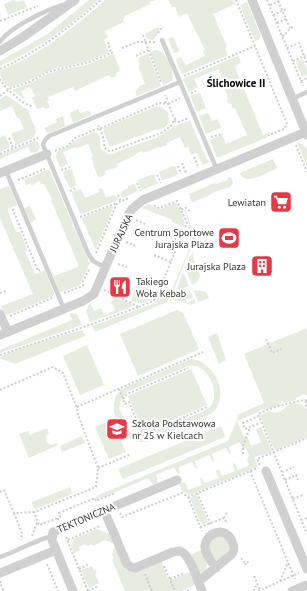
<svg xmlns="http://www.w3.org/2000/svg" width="307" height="591" viewBox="0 0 307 591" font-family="'PT Sans',sans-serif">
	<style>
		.green { fill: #e6ecdf; fill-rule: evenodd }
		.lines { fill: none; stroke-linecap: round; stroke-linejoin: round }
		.path { stroke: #cdcdcd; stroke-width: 2; stroke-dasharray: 2 2; stroke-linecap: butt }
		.service { stroke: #d0d0d0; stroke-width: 4.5 }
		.minor { stroke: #d0d0d0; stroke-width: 9 }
		.labels { text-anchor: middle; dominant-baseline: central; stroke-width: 4; stroke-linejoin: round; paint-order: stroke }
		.poi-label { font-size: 10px; fill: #333; stroke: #fff; text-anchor: end }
		.street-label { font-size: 10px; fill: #333; stroke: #fff }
		.neighbourhood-label { font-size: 11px; font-weight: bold; fill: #000; stroke: #fff }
	</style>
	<rect width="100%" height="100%" fill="#fff"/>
	<!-- green -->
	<g class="green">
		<path d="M 13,0 L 15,0 L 16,2 L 24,0 L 27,7 L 8,15 L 4,4 Z"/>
		<path d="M 89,0 L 98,0 C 70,27 35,50 0,66 L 0,61 L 46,35 Z"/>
		<path d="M 105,0 L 155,0 L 150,2 L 150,4 L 125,16 L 123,20 L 124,22 L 105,31 L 108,37 L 104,40 L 108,51 L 108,53 L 85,62 L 53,69 L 25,82 L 10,87 C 4,85 0,77 0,71 C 12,65 24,60 36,53 C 61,38 83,20 105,0 Z"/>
		<path d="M 168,0 L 233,0 L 235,4 L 213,14 L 227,47 L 225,48 L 228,55 L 182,74 L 176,59 L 181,57 L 186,65 L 205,56 L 203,51 L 205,50 L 187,13 L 179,17 L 175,7 L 172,7 Z"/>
		<path d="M 247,2 L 261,36 L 260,39 L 255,41 L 240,5 Z"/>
		<path d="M 158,27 L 160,29 L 154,40 L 147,39 L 145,35 L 146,33 Z"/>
		<path d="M 172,37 L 174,38 L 179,50 L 178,52 L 174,53 L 168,39 Z"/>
		<path d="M 155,50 C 167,51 173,68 173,79 L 168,83 L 163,85 L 150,52 Z"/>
		<path d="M 148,53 L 161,86 L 137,96 L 135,92 L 137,89 L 139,88 L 139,86 L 145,84 L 138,65 L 140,64 L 138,60 L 140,57 Z"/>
		<path d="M 113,54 L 114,54 L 120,71 L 116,73 L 116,76 L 111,78 L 109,75 L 75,91 L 73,87 L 48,97 L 49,100 L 47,101 L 50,107 L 46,109 L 44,107 L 37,109 L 32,98 L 35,96 L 30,87 L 21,91 L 26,101 L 12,90 L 30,83 L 48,74 L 61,70 L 87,65 Z"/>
		<path d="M 238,56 L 241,62 L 235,67 L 263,135 L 269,132 L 271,133 L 268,135 L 266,138 L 217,158 L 210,140 L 222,135 L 226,144 L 247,135 L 235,108 L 233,109 L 231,103 L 229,104 L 227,100 L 228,99 L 219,69 L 194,79 L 198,87 L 189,92 L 183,79 Z"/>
		<path d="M 303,59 L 307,69 L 307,75 L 302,77 L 296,62 Z"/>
		<path d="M 200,93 L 206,108 L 197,112 L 190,96 Z"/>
		<path d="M 6,95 L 28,110 L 36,131 C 36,140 22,142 15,146 L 15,142 L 11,134 L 24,129 L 19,118 L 17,118 L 12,106 L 0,111 L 0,99 Z"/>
		<path d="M 155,107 L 161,107 L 168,112 L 169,121 C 167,127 162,130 155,130 L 110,147 L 104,133 L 104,128 Z"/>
		<path d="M 78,109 L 80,113 L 88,111 L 91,112 L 91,115 L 73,123 L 70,113 Z"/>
		<path d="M 208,113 L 212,121 L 218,119 L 221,128 L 206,134 L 199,116 Z"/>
		<path d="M 63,116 L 65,126 L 50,133 L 46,132 L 44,128 L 47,127 L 57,122 L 56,119 Z"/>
		<path d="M 190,120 L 206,158 L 210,162 L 203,165 L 197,153 L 191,155 L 188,147 L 185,148 L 180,137 L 167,143 L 167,145 L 159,148 L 159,147 L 143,153 L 142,151 L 136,154 L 136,155 L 117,164 L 118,167 L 105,171 L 106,174 L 99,178 L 93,165 L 94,164 L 91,157 L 93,156 L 88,144 L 76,148 L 75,147 L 63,152 L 68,164 L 62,167 L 60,167 L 56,157 L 57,152 L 69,146 L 76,140 L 94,132 L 97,133 L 100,137 L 100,146 L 102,150 L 108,154 L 113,154 L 129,147 L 156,138 L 175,126 Z"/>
		<path d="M 5,135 L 10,147 L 0,152 L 0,137 Z"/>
		<path d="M 35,141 L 38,142 L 40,147 L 37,152 L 31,153 L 28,147 L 0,159 L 0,155 Z"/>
		<path d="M 297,142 L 302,144 L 307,149 L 307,167 Z"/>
		<path d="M 273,159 L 277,168 C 267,173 245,187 240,173 Z"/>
		<path d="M 173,166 L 176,167 L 177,173 L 179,174 L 162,181 L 159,172 Z"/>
		<path d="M 70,169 L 72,170 L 76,184 L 75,186 L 71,188 L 69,186 L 63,174 L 64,172 Z"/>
		<path d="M 47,170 L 50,171 L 51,174 L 73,224 L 72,226 L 75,229 L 90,263 L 80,285 L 61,292 L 59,291 L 50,268 L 54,276 L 78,267 L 78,264 L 51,200 L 52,199 L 44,184 L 41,184 L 39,181 L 32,186 L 31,183 L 26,185 L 24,180 Z"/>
		<path d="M 153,174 L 155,176 L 157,182 L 159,183 L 142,190 L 138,180 Z"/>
		<path d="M 231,177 L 233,183 L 230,187 L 214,192 L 208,196 L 193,202 L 191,201 L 189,194 L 215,183 L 216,184 L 228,180 L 227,178 Z"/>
		<path d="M 133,184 L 135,185 L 138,191 L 123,198 L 120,194 L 122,191 L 128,188 L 128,186 Z"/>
		<path d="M 7,186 L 10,187 L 17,205 L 8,209 L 8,211 L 16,232 L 20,232 L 27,249 L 25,251 L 35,274 L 45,270 L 54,293 L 53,296 L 7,315 L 5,314 L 1,306 L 33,294 L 0,218 L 0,189 Z"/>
		<path d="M 102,188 L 106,198 L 114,195 L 117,197 L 118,200 L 82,214 L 80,213 L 72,194 L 72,192 L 81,189 L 85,198 L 99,192 L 98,190 Z"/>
		<path d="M 175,203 L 177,204 C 180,211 186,220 184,227 L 172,222 L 172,220 C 162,215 151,212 142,208 L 148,204 L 160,209 Z"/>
		<path d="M 114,205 L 104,231 L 102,232 L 103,232 L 96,249 L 95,248 L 82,219 L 84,217 Z"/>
		<path d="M 30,206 L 36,219 L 31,223 L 24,208 Z"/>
		<path d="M 184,210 L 185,210 L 186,211 L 196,240 C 195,244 191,249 189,253 C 183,264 175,294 166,300 L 167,302 L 95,332 L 92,325 L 98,324 L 155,303 L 160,294 L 162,295 L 173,287 L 193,240 L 190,230 L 187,229 L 189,223 Z"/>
		<path d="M 193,251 L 193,256 L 200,276 L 197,282 L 192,285 L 185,267 Z"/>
		<path d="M 183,272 L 189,286 L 181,289 L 184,296 L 191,293 L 193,298 L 190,299 L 187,299 L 186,300 L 187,303 L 194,299 L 196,303 L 191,305 L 173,299 Z"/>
		<path d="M 136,285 L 144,288 L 145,287 L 157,293 C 151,303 141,305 131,301 Z"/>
		<path d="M 199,290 L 206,292 L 209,298 L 198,302 L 194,291 Z"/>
		<path d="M 114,297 L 133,305 L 129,308 L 90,322 L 86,312 L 88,305 L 91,304 L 94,311 L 101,308 L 104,315 L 115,310 L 112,304 L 111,304 L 112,300 Z"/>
		<path d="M 177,310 L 183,313 L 199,349 L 138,376 L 120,334 Z"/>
		<path d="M 69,313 L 77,314 L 82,325 L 0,353 L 0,350 L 72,320 Z"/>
		<path d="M 307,328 L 307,396 L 304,394 L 296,398 L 296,400 L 284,403 L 283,401 L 279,403 L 280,405 L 265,410 L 264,409 L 260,410 L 260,411 L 237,421 L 244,437 L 247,436 L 251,446 L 261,442 L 256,429 L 261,427 L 272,452 L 254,457 L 258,467 L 189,495 L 182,491 L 179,483 L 183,482 L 186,484 L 188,490 L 202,485 L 200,479 L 201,477 L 205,483 L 219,478 L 216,471 L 217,470 L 219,470 L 222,476 L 235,471 L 233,464 L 235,463 L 238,470 L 249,465 L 247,459 L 249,456 L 246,448 L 243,449 L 239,442 L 229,447 L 231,454 L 229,454 L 226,448 L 212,454 L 214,460 L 213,462 L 212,461 L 209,455 L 195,461 L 197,469 L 195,468 L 192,462 L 179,467 L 180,473 L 178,474 L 174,467 L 156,475 L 158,483 L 153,485 L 148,478 L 97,500 L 96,496 L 228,441 L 238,417 L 237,415 L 264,403 L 244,354 Z"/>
		<path d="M 82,330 L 85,336 L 15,364 L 0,358 C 5,351 69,334 82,330 Z"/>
		<path d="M 217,333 L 226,360 L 219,364 L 208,337 Z"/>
		<path d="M 87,345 L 104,385 L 80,395 L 63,356 Z"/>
		<path d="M 191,359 C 212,360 229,391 216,409 C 214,412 211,413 209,415 L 149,441 C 127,448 109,418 115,399 C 116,393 121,390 126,387 ZM 188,366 C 192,366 196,365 200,368 C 211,373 218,394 212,404 C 209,408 206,410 202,412 L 145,436 L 139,436 L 132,434 L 129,430 L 119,408 L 122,397 L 128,391 Z"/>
		<path d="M 191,369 L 207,405 L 144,432 L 128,396 Z"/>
		<path d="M 293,403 L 300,404 L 307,409 L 307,437 L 276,450 L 273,447 L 260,417 L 261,415 L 269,411 C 281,417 283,406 293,403 Z"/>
		<path d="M 112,420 L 126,452 L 109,459 L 95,427 Z"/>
		<path d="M 221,426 L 225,437 L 123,479 L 118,469 Z"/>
		<path d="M 47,428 L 49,433 L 46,436 L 46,442 L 51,445 L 57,443 L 58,445 L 29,458 L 19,434 L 28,431 L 30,435 Z"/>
		<path d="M 82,436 L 85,443 L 62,452 L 60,446 Z"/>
		<path d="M 70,487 L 72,494 L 36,509 L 34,508 L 32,502 Z"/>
		<path d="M 195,495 L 197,496 L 208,522 L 202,525 L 190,498 Z"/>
		<path d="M 97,529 L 110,534 L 115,544 L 105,540 L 93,546 L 92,544 L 87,546 L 85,544 L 79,547 L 80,550 L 74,553 L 71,546 L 74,539 Z"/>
		<path d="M 218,536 L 225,538 L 230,547 L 227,554 L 218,562 C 212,555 207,550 210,541 Z"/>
		<path d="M 115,546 L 124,568 L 133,572 L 161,561 L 169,581 L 190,572 L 195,581 L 193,586 L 181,591 L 125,591 L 112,560 L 114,559 L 112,554 Z"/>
		<path d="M 201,550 C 205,559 212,568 201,574 L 198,573 L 190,555 Z"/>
		<path d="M 92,566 L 94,571 L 96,570 L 97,573 L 95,574 L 99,583 L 89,588 L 81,570 Z"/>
	</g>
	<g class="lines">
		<!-- path -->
		<g class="path">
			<path d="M 236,0 L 287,124 L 284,129 L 269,135 L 269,136"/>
			<path d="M 267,0 L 303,86"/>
			<path d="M 278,1 L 290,28"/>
			<path d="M 270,5 L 281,0"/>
			<path d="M 273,15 L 286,9"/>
			<path d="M 0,21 L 38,6"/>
			<path d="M 277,23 L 286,19"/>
			<path d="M 158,33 L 161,29 L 164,27"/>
			<path d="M 143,35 L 161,83"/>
			<path d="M 282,36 C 287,34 288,29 293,27"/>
			<path d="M 108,42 L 111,53"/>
			<path d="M 122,48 L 137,42 L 156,42"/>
			<path d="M 287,48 L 299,43 L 307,64"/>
			<path d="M 136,56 L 148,50"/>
			<path d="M 293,61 L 305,56"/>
			<path d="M 0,69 C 38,52 70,27 101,0"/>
			<path d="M 184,76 L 255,46"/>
			<path d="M 0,79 C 4,87 23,105 32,106"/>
			<path d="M 301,81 L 307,78"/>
			<path d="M 191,93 L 196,91"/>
			<path d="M 0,96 L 11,88 L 29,82 L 48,72 L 89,62 L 114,52"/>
			<path d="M 165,103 L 167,98 L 165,95"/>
			<path d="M 168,104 L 180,98"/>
			<path d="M 174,121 L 179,122 L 189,118"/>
			<path d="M 211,137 L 223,134"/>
			<path d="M 9,138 L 13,148"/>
			<path d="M 296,145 L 307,172"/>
			<path d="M 55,151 L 68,146 L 75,138 L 94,130 L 99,129 L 159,103 L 168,104 L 175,119 L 171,126 L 161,133 L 111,151 C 108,151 107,151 105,148 C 104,147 104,144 104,142 C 103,136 100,128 97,123"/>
			<path d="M 0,154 L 38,138"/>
			<path d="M 194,157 L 198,166"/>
			<path d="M 182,163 L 186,173"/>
			<path d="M 178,166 L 181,174"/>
			<path d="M 61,170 L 70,167"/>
			<path d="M 157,175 L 161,183"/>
			<path d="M 18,180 L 45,169"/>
			<path d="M 137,183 L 141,191"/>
			<path d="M 70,191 L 76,188"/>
			<path d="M 118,195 L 121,202"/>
			<path d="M 14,209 L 13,210 L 38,271 L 40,270"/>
			<path d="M 181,209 L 186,208 L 190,211"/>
			<path d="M 80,217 L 117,203"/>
			<path d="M 136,220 L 145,224"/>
			<path d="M 163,234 L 180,241"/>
			<path d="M 126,242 L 136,246"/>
			<path d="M 96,253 L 117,203 L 129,198"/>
			<path d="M 154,255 L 171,262"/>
			<path d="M 118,264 L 127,267"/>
			<path d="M 146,276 L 163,283"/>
			<path d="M 0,293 L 6,291"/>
			<path d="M 64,293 L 83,286 L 83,281 L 90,268"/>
			<path d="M 139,307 L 153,301 L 156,298 L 187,223 L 177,201 L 159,208 L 154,205"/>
			<path d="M 10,316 L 52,298"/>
			<path d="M 266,339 L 272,353 L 284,348"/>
			<path d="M 0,355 L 75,330 L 139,307 L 104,290"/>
			<path d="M 119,389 L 125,404 L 129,402 L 143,435 L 207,407"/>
			<path d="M 0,390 L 53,367 L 63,373 L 77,408 L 78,415 L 98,468 L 96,487 L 34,512 L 39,525 L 58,518"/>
			<path d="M 123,399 L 127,394 L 188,368"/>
			<path d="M 307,400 C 290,402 273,407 258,414 L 307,534"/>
			<path d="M 306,401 L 305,404 L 307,408"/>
			<path d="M 77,407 L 203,352"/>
			<path d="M 259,416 L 243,423 L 245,429 L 260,423"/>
			<path d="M 243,454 L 243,446 L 250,427"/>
			<path d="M 260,465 L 257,459 L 307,438"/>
			<path d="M 98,468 L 131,454"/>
			<path d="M 250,471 L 295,579"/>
			<path d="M 282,472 L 294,467"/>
			<path d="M 296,475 L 298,480"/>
			<path d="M 285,480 L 297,475"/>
			<path d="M 0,492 L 4,490 L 14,513 L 34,512"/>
			<path d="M 197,493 L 211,525"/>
			<path d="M 188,497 L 202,531"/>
			<path d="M 293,499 L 303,495"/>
			<path d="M 14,513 L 22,533 L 21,540"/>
			<path d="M 120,513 L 122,517 L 182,493 L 188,497 L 258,468"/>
			<path d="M 224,518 L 228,511"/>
			<path d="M 58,520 L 58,518 L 60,517 L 59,513 L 95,498 L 96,501 L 113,494 L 114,497"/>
			<path d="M 301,520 L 307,518"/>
			<path d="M 200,527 L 224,518 L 227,524"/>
			<path d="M 32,536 L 37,523 L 38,523"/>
			<path d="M 66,537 L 88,591"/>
			<path d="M 68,540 L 100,526"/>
			<path d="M 241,558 L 245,563"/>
			<path d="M 47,564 L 58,591"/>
			<path d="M 246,565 L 245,563 L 249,562"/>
			<path d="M 164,566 L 175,591"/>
			<path d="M 79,569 L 90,564"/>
			<path d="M 145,574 L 152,591"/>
			<path d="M 254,576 L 260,590"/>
			<path d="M 170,579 L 185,573"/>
			<path d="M 1,581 L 0,583 L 4,591"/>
			<path d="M 280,581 L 288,562"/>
			<path d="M 88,591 L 98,586"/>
			<path d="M 187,591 L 191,589"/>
			<path d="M 254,591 L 255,587 L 258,585"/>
			<path d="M 258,591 L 299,573"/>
		</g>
		<!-- service -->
		<g class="service">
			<path d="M 162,40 L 180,82"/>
			<path d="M 0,42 C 8,28 48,9 63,5"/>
			<path d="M 292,99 L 307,92"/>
			<path d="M 6,171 L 64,309"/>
			<path d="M 106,268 L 93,261 L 88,253 L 43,145 L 45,140 L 49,136 L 180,82 L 217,170"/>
			<path d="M 0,557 C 18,551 33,541 52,536"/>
		</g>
		<!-- minor -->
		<g class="minor">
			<path d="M 252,0 L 307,135"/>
			<path d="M 0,51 L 23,37 L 75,0"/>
			<path d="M 0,173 L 47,154"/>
			<path d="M 0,314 L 8,332"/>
			<path d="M 0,335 L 83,301 L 94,294 L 127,217 L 132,209 L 143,200 L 306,132"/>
			<path d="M 266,471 L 307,569"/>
			<path d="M 104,510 L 127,564 L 131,567 L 135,568 L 173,552 C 174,552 178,551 180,551 C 190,554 198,581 202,591"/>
			<path d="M 0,573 L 56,550"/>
			<path d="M 198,582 L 231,555 C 234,552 235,549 233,544 C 226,522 203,535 205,548 C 206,556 212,562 216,568"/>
			<path d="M 73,591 L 52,540 L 53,532 L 177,480"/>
			<path d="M 292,591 L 307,585"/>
		</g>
	</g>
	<!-- icons -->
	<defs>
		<g id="supermarket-square" transform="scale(1.15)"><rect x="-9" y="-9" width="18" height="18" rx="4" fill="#e63946" stroke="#fff"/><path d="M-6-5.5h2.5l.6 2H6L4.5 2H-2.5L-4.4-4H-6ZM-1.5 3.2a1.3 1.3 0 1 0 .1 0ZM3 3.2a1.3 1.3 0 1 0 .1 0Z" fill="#fff"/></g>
		<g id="stadium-square" transform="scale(1.15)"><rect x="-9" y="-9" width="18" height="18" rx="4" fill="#e63946" stroke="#fff"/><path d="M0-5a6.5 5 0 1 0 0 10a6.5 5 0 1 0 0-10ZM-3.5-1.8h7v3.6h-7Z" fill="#fff"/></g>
		<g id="building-square" transform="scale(1.15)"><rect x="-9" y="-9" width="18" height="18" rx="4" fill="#e63946" stroke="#fff"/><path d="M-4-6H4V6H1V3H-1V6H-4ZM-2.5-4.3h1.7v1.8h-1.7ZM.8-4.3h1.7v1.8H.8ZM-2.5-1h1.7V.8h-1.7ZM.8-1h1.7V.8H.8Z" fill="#fff"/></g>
		<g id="restaurant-square" transform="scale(1.15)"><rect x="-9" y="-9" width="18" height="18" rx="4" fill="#e63946" stroke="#fff"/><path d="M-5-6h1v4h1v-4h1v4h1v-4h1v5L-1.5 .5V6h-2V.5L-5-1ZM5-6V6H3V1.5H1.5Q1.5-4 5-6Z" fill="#fff"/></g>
		<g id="school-square" transform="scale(1.15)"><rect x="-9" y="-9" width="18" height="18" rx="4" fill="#e63946" stroke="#fff"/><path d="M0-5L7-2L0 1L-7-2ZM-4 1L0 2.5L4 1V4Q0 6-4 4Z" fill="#fff"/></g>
	</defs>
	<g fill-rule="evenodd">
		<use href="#supermarket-square" x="281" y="202"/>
		<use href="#stadium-square" x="229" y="238"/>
		<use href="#building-square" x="262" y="266"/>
		<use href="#restaurant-square" x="120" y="287"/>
		<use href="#school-square" x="117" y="429"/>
	</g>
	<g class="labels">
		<!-- poi labels -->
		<g class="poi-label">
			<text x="266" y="202">Lewiatan</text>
			<text x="214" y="232">Centrum Sportowe<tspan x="214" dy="12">Jurajska Plaza</tspan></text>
			<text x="246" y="266">Jurajska Plaza</text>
			<text x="136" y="281" text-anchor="start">Takiego<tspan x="136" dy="12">Woła Kebab</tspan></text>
			<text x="132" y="423" text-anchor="start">Szkoła Podstawowa<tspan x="132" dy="12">nr 25 w Kielcach</tspan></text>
		</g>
		<!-- street labels -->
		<g class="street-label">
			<text transform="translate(121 233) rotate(-65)">JURAJSKA</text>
			<text transform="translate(86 518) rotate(-23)">TEKTONICZNA</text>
		</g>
		<!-- neighbourhood labels -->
		<g class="neighbourhood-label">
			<text x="236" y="83">Ślichowice II</text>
		</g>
	</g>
</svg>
